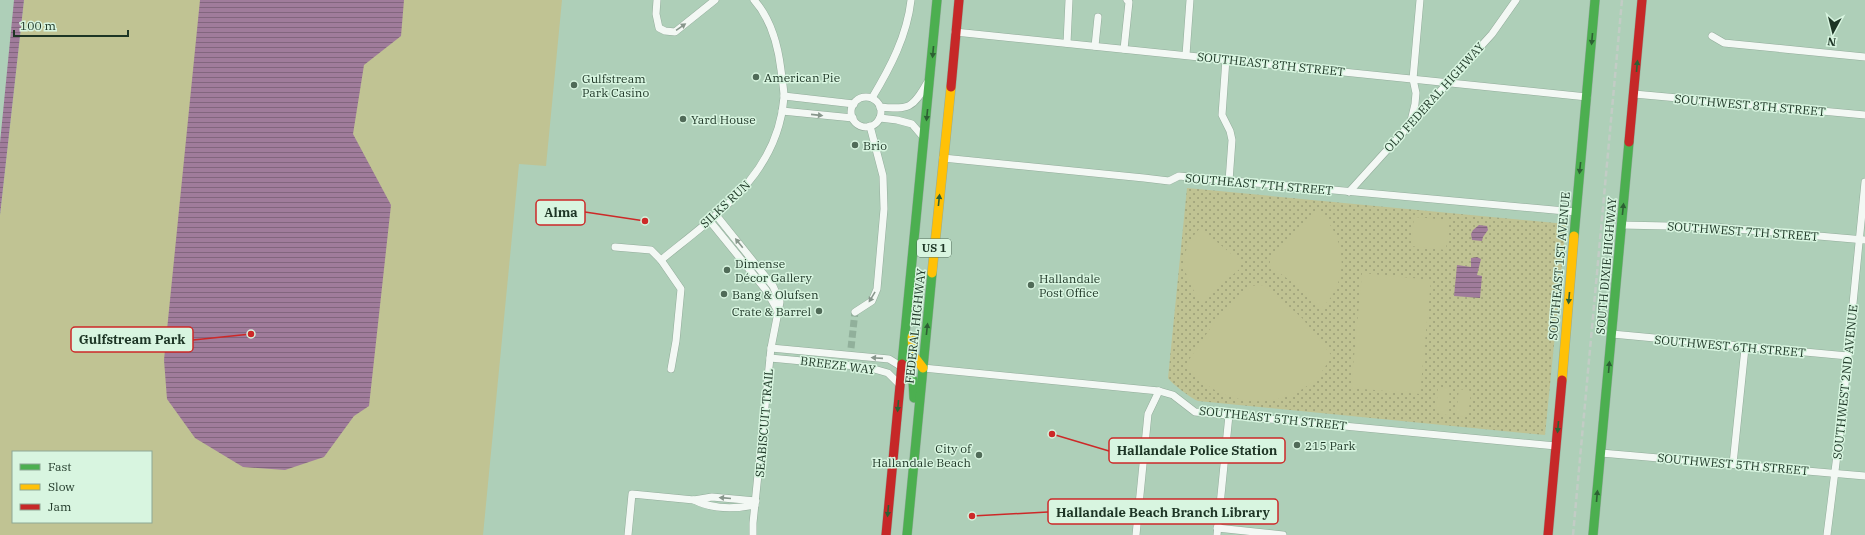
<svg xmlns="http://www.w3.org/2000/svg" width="1865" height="535" viewBox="0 0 1865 535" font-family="'IBM Plex Serif',serif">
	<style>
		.green { fill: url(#green-dots) }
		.pitch { fill: #c0c393; fill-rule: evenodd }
		.water { fill: url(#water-rules) }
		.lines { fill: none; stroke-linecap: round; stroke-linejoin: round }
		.street-tunnel { stroke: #91b09b; stroke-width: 7; stroke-dasharray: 7 3.5; stroke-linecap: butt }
		.street-casing { stroke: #93ac9b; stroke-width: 8 }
		.fast-casing { stroke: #93ac9b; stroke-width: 10 }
		.slow-casing { stroke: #93ac9b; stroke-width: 10 }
		.jam-casing { stroke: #93ac9b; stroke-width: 10 }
		.street { stroke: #f3f8f4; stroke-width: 7 }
		.fast { stroke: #4caf50; stroke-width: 9 }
		.slow { stroke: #ffc107; stroke-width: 9 }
		.jam { stroke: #c62828; stroke-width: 9 }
		.rail { stroke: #c2ccc5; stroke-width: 2.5; stroke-dasharray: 6 3; stroke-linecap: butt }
		.oneway { fill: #88968c }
		.oneway2 { fill: #2d6034 }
		.poi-dot { fill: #506b58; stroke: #d8f5e0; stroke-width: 1.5 }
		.labels { text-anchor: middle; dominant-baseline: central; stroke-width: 3; stroke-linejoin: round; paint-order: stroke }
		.shield { fill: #d8f5e0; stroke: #556f5d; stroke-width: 1 }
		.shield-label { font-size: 11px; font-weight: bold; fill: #1d3525 }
		.street-label { font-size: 12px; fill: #1d3525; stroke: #d8f5e0 }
		.poi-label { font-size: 12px; fill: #1d3525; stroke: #d8f5e0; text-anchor: start }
		.leader { fill: none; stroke: #cd2928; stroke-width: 1.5 }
		.callout-dot { fill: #cd2928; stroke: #d8f5e0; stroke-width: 1.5 }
		.callout { fill: #d8f5e0; stroke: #cd2928; stroke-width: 1.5 }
		.callout-label { font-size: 13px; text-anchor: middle; font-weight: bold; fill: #1d3525 }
	</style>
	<defs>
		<pattern id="green-dots" width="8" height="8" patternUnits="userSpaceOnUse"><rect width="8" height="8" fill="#c0c393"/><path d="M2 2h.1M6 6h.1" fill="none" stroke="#9b9f78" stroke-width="1.8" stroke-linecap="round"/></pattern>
		<pattern id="water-rules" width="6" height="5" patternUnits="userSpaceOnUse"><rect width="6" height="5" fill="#a07c9b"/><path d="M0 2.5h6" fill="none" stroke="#82667e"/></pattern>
	</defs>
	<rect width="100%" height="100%" fill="#aecfb8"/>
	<!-- green -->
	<path class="green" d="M 1187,188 L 1566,224 L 1545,435 L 1198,401 C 1193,400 1170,382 1168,378 Z"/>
	<!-- pitch -->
	<g class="pitch">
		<path d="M 24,0 L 562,0 L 546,166 L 519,164 L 483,535 L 0,535 L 0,215 ZM 13,452 L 151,452 L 151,522 L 13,522 Z"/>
		<path d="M 1317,210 C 1347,236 1351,281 1321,309 L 1292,282 L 1270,266 L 1270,259 Z"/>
		<path d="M 1414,217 L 1449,220 L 1446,250 L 1411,246 Z"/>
		<path d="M 1200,228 L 1240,261 L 1241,268 L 1220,285 L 1204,303 C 1189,288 1178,265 1189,243 C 1191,238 1196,233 1200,228 Z"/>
		<path d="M 1362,273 L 1431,280 L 1420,394 L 1351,388 Z"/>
		<path d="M 1264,285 L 1302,318 L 1332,356 C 1327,364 1322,373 1314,380 C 1287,406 1244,407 1213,389 C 1202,383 1194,374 1186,364 L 1216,320 L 1248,286 Z"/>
		<path d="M 1438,387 L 1450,388 L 1447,415 L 1436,413 Z"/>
		<path d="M 1459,389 L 1471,391 L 1468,417 L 1456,416 Z"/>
	</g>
	<!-- water -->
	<g class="water">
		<path d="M 14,0 L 24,0 L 0,215 L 0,143 Z"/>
		<path d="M 200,0 L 404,0 L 401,36 L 364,65 L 353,134 L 391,205 L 369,406 L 354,416 L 324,457 L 285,470 L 243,467 L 195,438 L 167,399 L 164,360 Z"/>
		<path d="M 1479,225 L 1487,226 L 1488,230 L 1483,237 L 1482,241 L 1472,240 L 1471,234 L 1473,230 Z"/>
		<path d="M 1477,257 L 1481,259 L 1477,275 L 1482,276 L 1480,298 L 1454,296 L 1457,265 L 1471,267 L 1471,258 Z"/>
	</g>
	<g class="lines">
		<!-- street-tunnel -->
		<path class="street-tunnel" d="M 851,348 L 855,312"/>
		<!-- street casing -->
		<g class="street-casing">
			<g id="street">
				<path d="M 657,0 L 656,14 L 659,28 L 665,31 L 675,32 L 715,0"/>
				<path d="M 955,32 L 1587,97"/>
				<path d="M 1712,36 L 1724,43 L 1865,57"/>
				<path d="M 1067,43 L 1069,0"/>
				<path d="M 1095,46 L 1098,17"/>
				<path d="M 1124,49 L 1129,2 L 1127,0"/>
				<path d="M 1186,55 L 1190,0"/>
				<path d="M 1226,59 L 1222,115 L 1230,131 L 1232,140 L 1229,181"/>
				<path d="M 1634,94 L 1865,115"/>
				<path d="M 784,96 L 854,104"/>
				<circle cx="866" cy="112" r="15"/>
				<path d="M 872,98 C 890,68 907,36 911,0"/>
				<path d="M 880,107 C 909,110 913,108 927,83"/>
				<path d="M 782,111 L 853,118"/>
				<path d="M 880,118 L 897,120 L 912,124 L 924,138"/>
				<path d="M 1411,121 L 1415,104 L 1416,93 L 1413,79 L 1420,0"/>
				<path d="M 943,158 L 1144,178 L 1169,181 L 1179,176 L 1576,212"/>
				<path d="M 1349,192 L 1492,34 L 1516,0"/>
				<path d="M 716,215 L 773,286 L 780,302 L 771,348 L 753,523 L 753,535"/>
				<path d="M 709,220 L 766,290 L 778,311"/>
				<path d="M 1621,225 L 1714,227 L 1865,240"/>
				<path d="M 615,247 L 651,250 L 661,260 L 681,289 L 676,341 L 671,369"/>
				<path d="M 661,260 C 716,215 778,175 784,97 C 784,89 782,79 781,70 C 778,45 771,19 754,0"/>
				<path d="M 855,312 L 872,301 L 877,289 L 884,209 L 883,176 L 870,126"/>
				<path d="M 1612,334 L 1848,356"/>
				<path d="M 771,348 L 889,359 L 902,367"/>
				<path d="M 770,358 L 867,367 L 888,373 L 900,385"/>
				<path d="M 923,368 L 1159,391 L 1173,395 L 1195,412 L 1556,446"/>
				<path d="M 1601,453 L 1865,476"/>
				<path d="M 1733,464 L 1745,348"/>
				<path d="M 694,500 C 712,509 735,509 755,505"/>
				<path d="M 1217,528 L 1283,535"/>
				<path d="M 628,535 L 632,494 L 694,500 L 712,497 L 756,501"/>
				<path d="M 1136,535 L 1148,414 L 1159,391"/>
				<path d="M 1217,535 L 1229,415"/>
				<path d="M 1827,535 L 1842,415 L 1865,182"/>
			</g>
		</g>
		<!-- fast casing -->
		<g class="fast-casing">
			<g id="fast">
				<path d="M 1574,236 L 1595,0"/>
				<path d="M 902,364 L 937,0"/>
				<path d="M 902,367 L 913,380 L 914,398"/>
				<path d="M 907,535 L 932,273"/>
				<path d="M 1593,535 L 1629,142"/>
			</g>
		</g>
		<!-- slow casing -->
		<g class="slow-casing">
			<g id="slow">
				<path d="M 932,273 L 951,87"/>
				<path d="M 912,337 L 913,355 L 923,368"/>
				<path d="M 1562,380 L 1574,236"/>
			</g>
		</g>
		<!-- jam casing -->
		<g class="jam-casing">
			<g id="jam">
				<path d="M 951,87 L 959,0"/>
				<path d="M 1629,142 L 1642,0"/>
				<path d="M 886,535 L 902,364"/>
				<path d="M 1548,535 L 1562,380"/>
			</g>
		</g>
		<!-- street -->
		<use href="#street" class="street"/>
		<!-- fast -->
		<use href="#fast" class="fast"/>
		<!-- slow -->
		<use href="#slow" class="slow"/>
		<!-- jam -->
		<use href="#jam" class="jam"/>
		<!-- rail -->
		<path class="rail" d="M 1573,535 L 1622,0"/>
	</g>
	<!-- one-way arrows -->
	<defs><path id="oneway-solid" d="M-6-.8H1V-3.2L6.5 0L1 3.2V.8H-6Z"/></defs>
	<g class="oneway">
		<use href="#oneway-solid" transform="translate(681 27) rotate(-35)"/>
		<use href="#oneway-solid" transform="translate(817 115) rotate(6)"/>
		<use href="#oneway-solid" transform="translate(739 243) rotate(-129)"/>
		<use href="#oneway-solid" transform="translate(872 297) rotate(121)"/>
		<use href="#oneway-solid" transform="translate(877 358) rotate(-176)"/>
		<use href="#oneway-solid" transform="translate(725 498) rotate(-175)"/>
	</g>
	<g class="oneway2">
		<use href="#oneway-solid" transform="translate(1592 39) rotate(95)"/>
		<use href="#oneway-solid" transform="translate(933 52) rotate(95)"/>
		<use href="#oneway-solid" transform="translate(1637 66) rotate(-85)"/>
		<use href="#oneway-solid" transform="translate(927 115) rotate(96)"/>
		<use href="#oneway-solid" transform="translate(1580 168) rotate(96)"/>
		<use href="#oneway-solid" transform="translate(939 200) rotate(-84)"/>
		<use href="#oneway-solid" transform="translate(1623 209) rotate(-84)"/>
		<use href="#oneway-solid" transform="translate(1569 298) rotate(95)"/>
		<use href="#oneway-solid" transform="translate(927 329) rotate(-84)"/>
		<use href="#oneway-solid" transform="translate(1609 367) rotate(-85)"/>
		<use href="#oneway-solid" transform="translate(898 406) rotate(95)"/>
		<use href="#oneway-solid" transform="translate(1558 427) rotate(95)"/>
		<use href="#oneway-solid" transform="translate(1597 496) rotate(-85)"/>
		<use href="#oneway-solid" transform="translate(888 511) rotate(95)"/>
	</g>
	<!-- markers -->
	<g class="poi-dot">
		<circle cx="756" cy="77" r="4"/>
		<circle cx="574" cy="85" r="4"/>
		<circle cx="683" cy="119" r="4"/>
		<circle cx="855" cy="145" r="4"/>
		<circle cx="727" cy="270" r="4"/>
		<circle cx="1031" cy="285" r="4"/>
		<circle cx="724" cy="294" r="4"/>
		<circle cx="819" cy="311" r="4"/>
		<circle cx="1297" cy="445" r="4"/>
		<circle cx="979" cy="455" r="4"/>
	</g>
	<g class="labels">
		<!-- shield labels -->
		<rect class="shield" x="917" y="239" width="34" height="18" rx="3"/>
		<g class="shield-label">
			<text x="934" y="248">US 1</text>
		</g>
		<!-- street labels -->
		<g class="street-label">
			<text transform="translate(1271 64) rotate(6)">SOUTHEAST 8TH STREET</text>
			<text transform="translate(1434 97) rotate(-48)">OLD FEDERAL HIGHWAY</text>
			<text transform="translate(1750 105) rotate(5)">SOUTHWEST 8TH STREET</text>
			<text transform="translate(1259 184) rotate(5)">SOUTHEAST 7TH STREET</text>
			<text transform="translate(725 204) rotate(-43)">SILKS RUN</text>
			<text transform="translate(1743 231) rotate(4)">SOUTHWEST 7TH STREET</text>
			<text transform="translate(1559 266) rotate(-85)">SOUTHEAST 1ST AVENUE</text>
			<text transform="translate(1606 266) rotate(-85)">SOUTH DIXIE HIGHWAY</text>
			<text transform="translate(915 326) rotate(-84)">FEDERAL HIGHWAY</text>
			<text transform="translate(1730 346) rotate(5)">SOUTHWEST 6TH STREET</text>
			<text transform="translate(838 365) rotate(7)">BREEZE WAY</text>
			<text transform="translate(1845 382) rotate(-84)">SOUTHWEST 2ND AVENUE</text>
			<text transform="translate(1273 418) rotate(6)">SOUTHEAST 5TH STREET</text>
			<text transform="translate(764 423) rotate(-85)">SEABISCUIT TRAIL</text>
			<text transform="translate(1733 464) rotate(5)">SOUTHWEST 5TH STREET</text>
		</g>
		<!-- poi labels -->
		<g class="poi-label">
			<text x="764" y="77">American Pie</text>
			<text x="582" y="78">Gulfstream<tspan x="582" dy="14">Park Casino</tspan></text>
			<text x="691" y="119">Yard House</text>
			<text x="863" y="145">Brio</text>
			<text x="735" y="263">Dimense<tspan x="735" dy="14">Décor Gallery</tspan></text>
			<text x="1039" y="278">Hallandale<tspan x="1039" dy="14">Post Office</tspan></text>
			<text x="732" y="294">Bang &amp; Olufsen</text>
			<text x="811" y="311" text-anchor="end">Crate &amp; Barrel</text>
			<text x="1305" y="445">215 Park</text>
			<text x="971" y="448" text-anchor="end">City of<tspan x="971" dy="14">Hallandale Beach</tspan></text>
		</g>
	</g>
	<!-- callouts -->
	<path class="leader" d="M645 221L585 212M251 334L193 340M1052 434L1109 451M972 516L1048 512"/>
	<g class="callout-dot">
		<circle cx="645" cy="221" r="4"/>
		<circle cx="251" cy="334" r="4"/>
		<circle cx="1052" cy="434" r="4"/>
		<circle cx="972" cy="516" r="4"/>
	</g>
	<g class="callout">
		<rect x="536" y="200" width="49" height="25" rx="4"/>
		<rect x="71" y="327" width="122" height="25" rx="4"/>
		<rect x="1109" y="438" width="176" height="25" rx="4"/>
		<rect x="1048" y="499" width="230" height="25" rx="4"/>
	</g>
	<g class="callout-label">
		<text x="561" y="217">Alma</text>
		<text x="132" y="344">Gulfstream Park</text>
		<text x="1197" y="455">Hallandale Police Station</text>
		<text x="1163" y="517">Hallandale Beach Branch Library</text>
	</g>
	<!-- legend -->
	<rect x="12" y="451" width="140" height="72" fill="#d8f5e0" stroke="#8da895"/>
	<rect x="20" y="464" width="20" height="6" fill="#4caf50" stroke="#8da895"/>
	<text x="48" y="471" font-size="12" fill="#1d3525">Fast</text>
	<rect x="20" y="484" width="20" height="6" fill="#ffc107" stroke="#8da895"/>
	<text x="48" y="491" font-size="12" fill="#1d3525">Slow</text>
	<rect x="20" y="504" width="20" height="6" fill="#c62828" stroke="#8da895"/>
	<text x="48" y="511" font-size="12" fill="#1d3525">Jam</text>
	<!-- north arrow -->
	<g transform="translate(1833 32) rotate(187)" stroke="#d8f5e0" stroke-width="3" paint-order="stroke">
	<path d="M0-3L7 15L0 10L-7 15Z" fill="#1d3525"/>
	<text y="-6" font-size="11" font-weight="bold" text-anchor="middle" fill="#1d3525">N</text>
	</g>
	<!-- scale -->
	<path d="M14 30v6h114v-6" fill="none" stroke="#1d3525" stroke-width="2"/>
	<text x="20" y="30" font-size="12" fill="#1d3525" stroke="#d8f5e0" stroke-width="3" paint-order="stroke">100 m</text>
</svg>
